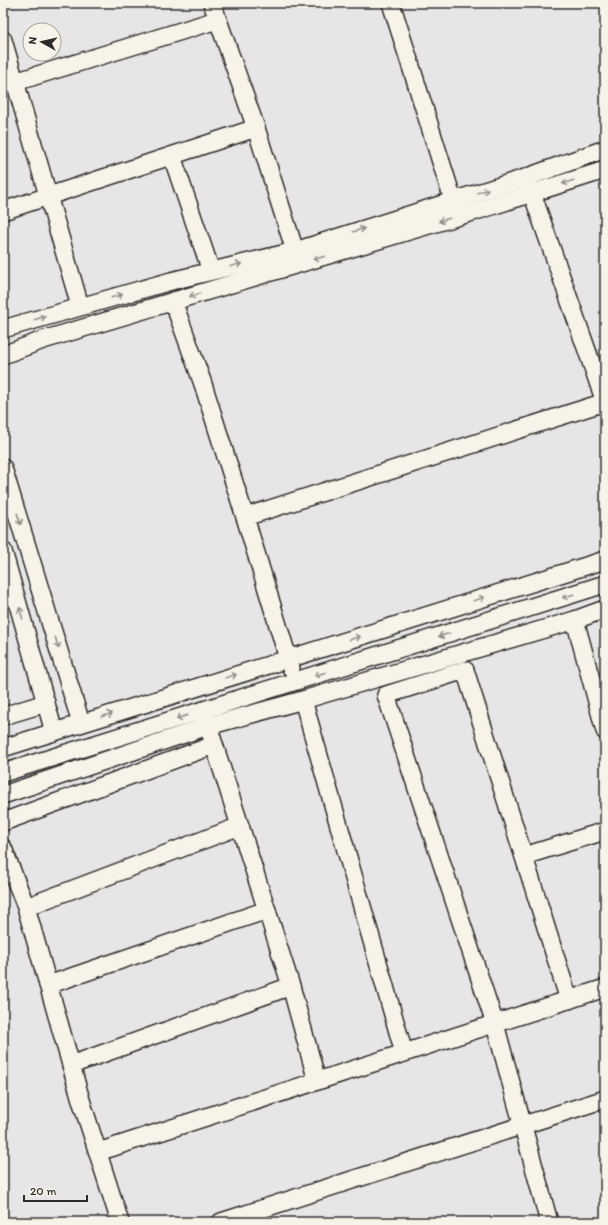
<svg xmlns="http://www.w3.org/2000/svg" width="608" height="1225" viewBox="0 0 608 1225" font-family="Itim,sans-serif">
	<style>
		.lines { fill: none; stroke-linecap: round; stroke-linejoin: round }
		.street-casing { stroke: #2b2b2b; stroke-width: 20 }
		.street { stroke: #f7f3e8; stroke-width: 17 }
		.oneway { stroke: #918f8a }
	</style>
	<rect width="100%" height="100%" fill="#e8e5e6"/>
	<filter id="ink" filterUnits="userSpaceOnUse"><feTurbulence type="fractalNoise" baseFrequency=".025" numOctaves="2"/><feDisplacementMap in="SourceGraphic" scale="8" xChannelSelector="R" yChannelSelector="G"/><feConvolveMatrix kernelMatrix="1 2 1 2 8 2 1 2 1" color-interpolation-filters="sRGB"/></filter>
	<g filter="url(#ink)">
		<g class="lines">
			<!-- street casing -->
			<g class="street-casing">
				<g id="street">
					<path d="M 212,3 L 256,128 L 295,251"/>
					<path d="M 391,3 L 453,200"/>
					<path d="M 3,40 L 80,306"/>
					<path d="M 15,82 L 217,20"/>
					<path d="M 172,156 L 211,271"/>
					<path d="M 527,184 L 532,193 L 605,402"/>
					<path d="M 3,211 L 256,128"/>
					<path d="M 173,301 L 203,384 L 245,517 L 291,668"/>
					<path d="M 3,329 L 171,281 L 295,251 L 525,178 L 605,149"/>
					<path d="M 3,355 L 43,340 L 476,211 L 605,170"/>
					<path d="M 3,468 L 81,723"/>
					<path d="M 245,517 L 605,402"/>
					<path d="M 3,551 L 54,732"/>
					<path d="M 605,609 L 575,620 L 605,731"/>
					<path d="M 3,716 L 46,703"/>
					<path d="M 205,716 L 291,986"/>
					<path d="M 3,748 L 605,560"/>
					<path d="M 3,773 L 605,584"/>
					<path d="M 3,795 L 208,726 L 303,700"/>
					<path d="M 3,822 L 214,745"/>
					<path d="M 3,848 L 26,907 L 81,1100 L 120,1222"/>
					<path d="M 524,856 L 605,831"/>
					<path d="M 26,907 L 240,826"/>
					<path d="M 48,985 L 267,910"/>
					<path d="M 404,1053 L 303,700 L 575,620"/>
					<path d="M 71,1065 L 291,986 L 317,1081"/>
					<path d="M 98,1152 L 605,988"/>
					<path d="M 221,1222 L 605,1099"/>
					<path d="M 549,1222 L 495,1024 L 386,695 L 465,670 L 569,1000"/>
				</g>
			</g>
			<!-- street -->
			<use href="#street" class="street"/>
		</g>
		<!-- one-way arrows -->
		<defs><path id="oneway-shaft" d="M-6 0H5M1.5-3L5.5 0L1.5 3" fill="none" stroke-width="1.6" stroke-linecap="round" stroke-linejoin="round"/></defs>
		<g class="oneway">
			<use href="#oneway-shaft" transform="translate(568 182) rotate(162)"/>
			<use href="#oneway-shaft" transform="translate(483 191) rotate(-17)"/>
			<use href="#oneway-shaft" transform="translate(444 220) rotate(163)"/>
			<use href="#oneway-shaft" transform="translate(359 230) rotate(-17)"/>
			<use href="#oneway-shaft" transform="translate(319 258) rotate(163)"/>
			<use href="#oneway-shaft" transform="translate(236 265) rotate(-14)"/>
			<use href="#oneway-shaft" transform="translate(195 295) rotate(163)"/>
			<use href="#oneway-shaft" transform="translate(117 296) rotate(-16)"/>
			<use href="#oneway-shaft" transform="translate(40 318) rotate(-17)"/>
			<use href="#oneway-shaft" transform="translate(19 519) rotate(73)"/>
			<use href="#oneway-shaft" transform="translate(568 596) rotate(163)"/>
			<use href="#oneway-shaft" transform="translate(479 599) rotate(-17)"/>
			<use href="#oneway-shaft" transform="translate(21 613) rotate(-106)"/>
			<use href="#oneway-shaft" transform="translate(444 635) rotate(163)"/>
			<use href="#oneway-shaft" transform="translate(355 638) rotate(-17)"/>
			<use href="#oneway-shaft" transform="translate(57 643) rotate(73)"/>
			<use href="#oneway-shaft" transform="translate(320 674) rotate(163)"/>
			<use href="#oneway-shaft" transform="translate(231 676) rotate(-17)"/>
			<use href="#oneway-shaft" transform="translate(107 715) rotate(-17)"/>
			<use href="#oneway-shaft" transform="translate(182 717) rotate(163)"/>
		</g>
	</g>
	<!-- margin -->
	<rect width="608" height="1225" fill="none" stroke="#f7f3e8" stroke-width="16"/>
	<rect x="8" y="8" width="592" height="1209" fill="none" stroke="#2b2b2b" stroke-width="1.5" filter="url(#ink)"/>
	<!-- north arrow -->
	<g transform="translate(42 42) rotate(278)"><circle r="19" fill="#f7f3e8" stroke="#a5a39c"/>
	<path d="M0-3L7 15L0 10L-7 15Z" fill="#2b2b2b"/>
	<text y="-6" font-size="11" font-weight="bold" text-anchor="middle" fill="#2b2b2b">N</text>
	</g>
	<!-- scale -->
	<path d="M24 1195v6h63v-6" fill="none" stroke="#2b2b2b" stroke-width="2"/>
	<text x="30" y="1195" font-size="12" fill="#2b2b2b" stroke="#f7f3e8" stroke-width="3" paint-order="stroke">20 m</text>
</svg>
